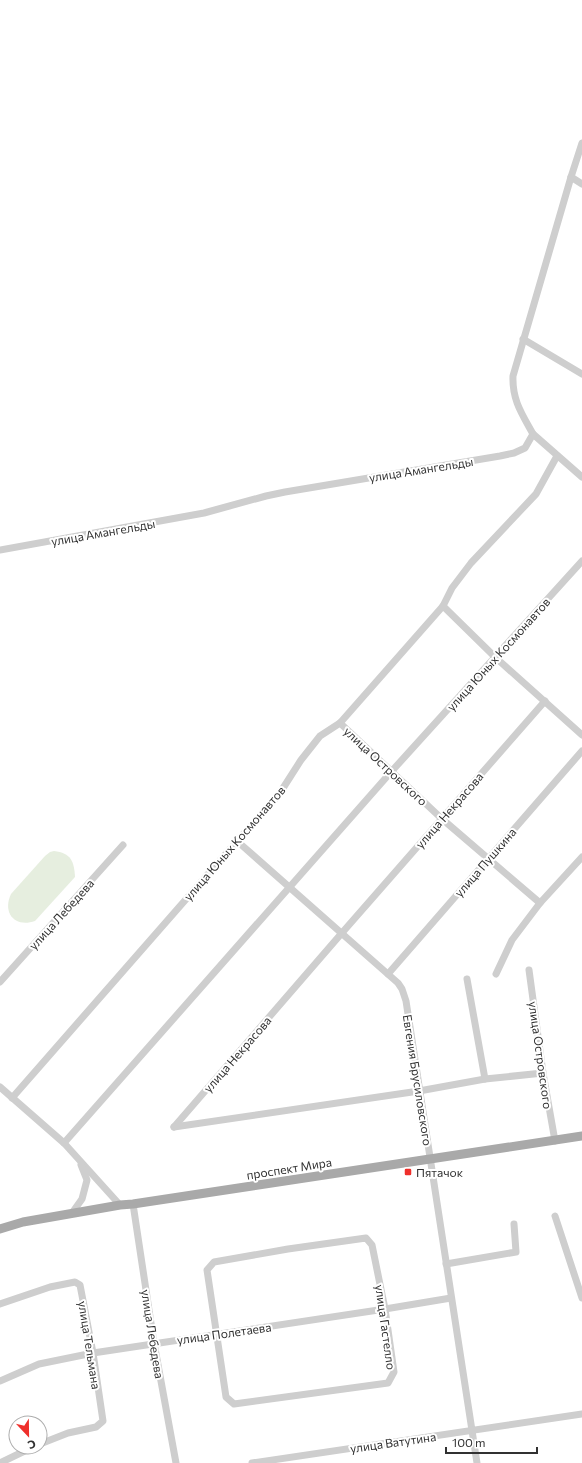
<svg xmlns="http://www.w3.org/2000/svg" width="582" height="1463" viewBox="0 0 582 1463" font-family="Commissioner,sans-serif">
	<style>
		.green { fill: #e6eedf }
		.lines { fill: none; stroke-linecap: round; stroke-linejoin: round }
		.minor { stroke: #cecece; stroke-width: 7 }
		.major { stroke: #a9a9a9; stroke-width: 9 }
		.poi-dot { fill: #ef2f2b; stroke: #fff; stroke-width: 1.5 }
		.labels { text-anchor: middle; dominant-baseline: central; stroke-width: 4; stroke-linejoin: round; paint-order: stroke }
		.street-label { font-size: 12px; fill: #313131; stroke: #fff }
		.poi-label { font-size: 12px; fill: #313131; stroke: #fff; text-anchor: start }
	</style>
	<rect width="100%" height="100%" fill="#fff"/>
	<!-- green -->
	<path class="green" d="M 54,851 C 71,853 74,861 75,877 L 35,921 C 15,928 2,913 11,894 L 45,856 L 50,852 Z"/>
	<g class="lines">
		<!-- minor -->
		<g class="minor">
			<path d="M 571,177 L 582,184"/>
			<path d="M 523,339 L 582,374"/>
			<path d="M 533,434 L 582,477"/>
			<path d="M 0,550 L 204,513 L 266,496 L 285,492 L 500,456 L 514,453 L 525,448 L 533,434 C 522,414 512,400 513,376 L 571,177 L 582,143"/>
			<path d="M 443,606 L 495,657 L 582,735"/>
			<path d="M 340,723 L 441,818 L 540,903"/>
			<path d="M 237,841 L 398,983 L 402,989 L 406,1001 L 477,1463"/>
			<path d="M 529,970 L 543,1073 L 555,1141"/>
			<path d="M 388,974 L 582,751"/>
			<path d="M 496,974 L 512,940 L 540,903 L 582,857"/>
			<path d="M 467,979 L 485,1079"/>
			<path d="M 0,982 L 123,845"/>
			<path d="M 0,1087 L 64,1143 L 120,1205"/>
			<path d="M 12,1098 L 237,841 L 278,796 L 301,760 L 320,736 L 340,723 L 443,606 L 452,588 L 471,563 L 536,494 L 557,456"/>
			<path d="M 174,1127 L 341,934 L 545,701"/>
			<path d="M 174,1127 L 419,1091 L 485,1079 L 543,1073"/>
			<path d="M 64,1143 L 391,772 L 582,561"/>
			<path d="M 133,1204 L 154,1343 L 176,1463"/>
			<path d="M 72,1213 L 82,1199 L 87,1180 L 81,1165"/>
			<path d="M 555,1216 L 582,1298"/>
			<path d="M 366,1238 L 372,1245 L 385,1309 L 394,1372 L 388,1383 L 234,1404 L 226,1397 L 207,1270 L 214,1262 L 288,1249 Z"/>
			<path d="M 446,1264 L 516,1252 L 514,1224"/>
			<path d="M 0,1304 L 50,1287 L 75,1282 L 80,1285 L 93,1353 L 103,1421 L 96,1427 L 68,1433 L 40,1444"/>
			<path d="M 0,1381 L 39,1364 L 93,1353 L 385,1309 L 451,1298"/>
			<path d="M 0,1463 L 33,1447"/>
			<path d="M 252,1463 L 582,1414"/>
		</g>
		<!-- major -->
		<path class="major" d="M 0,1229 L 23,1222 L 120,1205 L 133,1204 L 582,1136"/>
	</g>
	<!-- markers -->
	<rect class="poi-dot" x="404" y="1168" width="8" height="8" rx="2"/>
	<g class="labels">
		<!-- street labels -->
		<g class="street-label">
			<text transform="translate(421 469) rotate(-9)">улица Амангельды</text>
			<text transform="translate(103 532) rotate(-10)">улица Амангельды</text>
			<text transform="translate(498 654) rotate(-48)">улица Юных Космонавтов</text>
			<text transform="translate(386 766) rotate(43)">улица Островского</text>
			<text transform="translate(449 810) rotate(-49)">улица Некрасова</text>
			<text transform="translate(234 843) rotate(-49)">улица Юных Космонавтов</text>
			<text transform="translate(485 862) rotate(-49)">улица Пушкина</text>
			<text transform="translate(61 914) rotate(-48)">улица Лебедева</text>
			<text transform="translate(237 1054) rotate(-49)">улица Некрасова</text>
			<text transform="translate(541 1055) rotate(82)">улица Островского</text>
			<text transform="translate(418 1080) rotate(81)">Евгения Брусиловского</text>
			<text transform="translate(289 1168) rotate(-9)">проспект Мира</text>
			<text transform="translate(386 1327) rotate(82)">улица Гастелло</text>
			<text transform="translate(224 1333) rotate(-8)">улица Полетаева</text>
			<text transform="translate(153 1334) rotate(81)">улица Лебедева</text>
			<text transform="translate(90 1345) rotate(81)">улица Тельмана</text>
			<text transform="translate(393 1442) rotate(-8)">улица Ватутина</text>
		</g>
		<!-- poi labels -->
		<g class="poi-label">
			<text x="416" y="1172">Пятачок</text>
		</g>
	</g>
	<!-- north arrow -->
	<g transform="translate(28 1435) rotate(158)"><circle r="19" fill="#ffffff" stroke="#adadad"/>
	<path d="M0-3L7 15L0 10L-7 15Z" fill="#ef2f2b"/>
	<text y="-6" font-size="11" font-weight="bold" text-anchor="middle" fill="#313131">С</text>
	</g>
	<!-- scale -->
	<path d="M446 1447v6h91v-6" fill="none" stroke="#313131" stroke-width="2"/>
	<text x="452" y="1447" font-size="12" fill="#313131" stroke="#ffffff" stroke-width="3" paint-order="stroke">100 m</text>
</svg>
